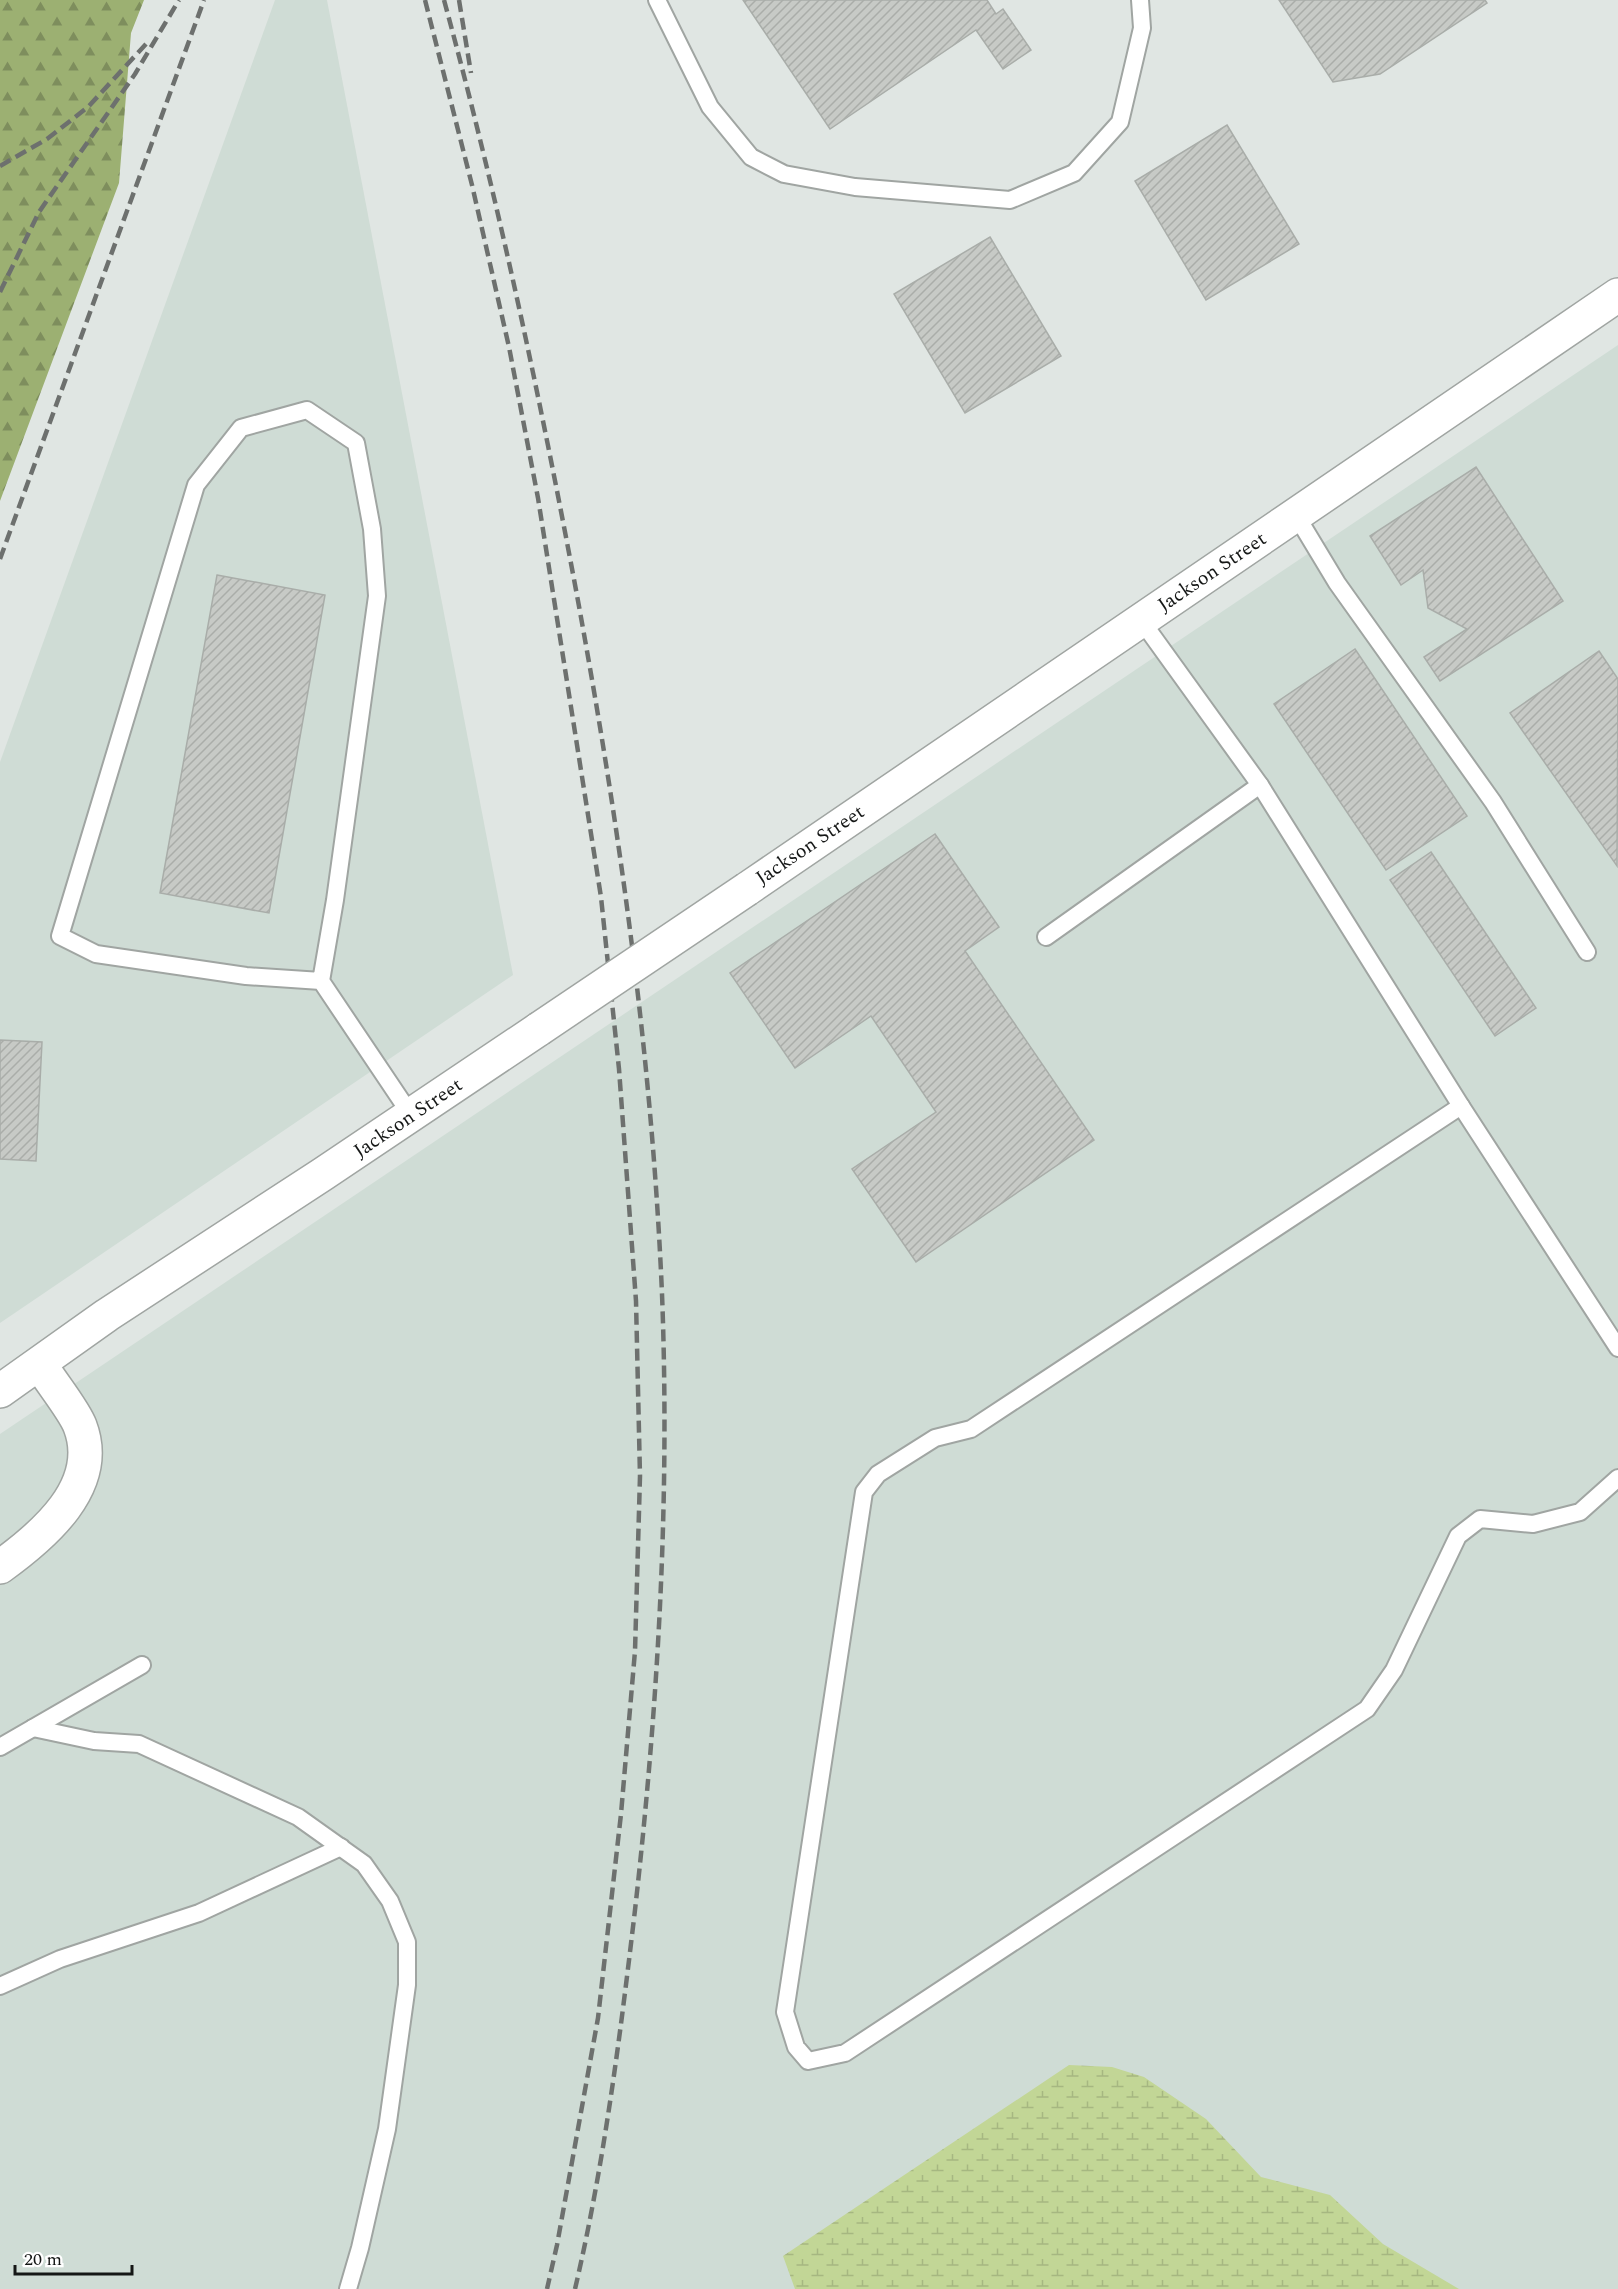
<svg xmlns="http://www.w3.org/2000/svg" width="1618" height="2289" viewBox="0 0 1618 2289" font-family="Spectral,serif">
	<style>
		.built { fill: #cfdcd5 }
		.forest { fill: url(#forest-firs) }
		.wetland { fill: url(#wetland-marsh) }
		.building { fill: url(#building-hatch); stroke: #a9ada9; stroke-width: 1.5 }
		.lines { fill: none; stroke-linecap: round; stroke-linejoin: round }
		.lane-casing { stroke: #a0a5a2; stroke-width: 20 }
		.street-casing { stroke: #a0a5a2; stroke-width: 36 }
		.secondary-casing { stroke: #a0a5a2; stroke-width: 36 }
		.lane { stroke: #fff; stroke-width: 16 }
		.street { stroke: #fff; stroke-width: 33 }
		.secondary { stroke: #fff; stroke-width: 33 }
		.rail { stroke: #6d706e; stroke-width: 4.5; stroke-dasharray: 12 6; stroke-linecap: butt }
		.secondary-bridge-casing { stroke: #a0a5a2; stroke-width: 36; stroke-linecap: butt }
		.secondary-bridge { stroke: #fff; stroke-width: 33 }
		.labels { text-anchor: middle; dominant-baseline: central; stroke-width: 4.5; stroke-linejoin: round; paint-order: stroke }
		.street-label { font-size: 20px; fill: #151716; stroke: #fff }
	</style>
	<defs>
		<pattern id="forest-firs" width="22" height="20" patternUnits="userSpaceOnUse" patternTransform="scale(1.5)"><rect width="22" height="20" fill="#9cb072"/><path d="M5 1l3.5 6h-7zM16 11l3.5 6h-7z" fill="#7e8e5d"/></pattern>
		<pattern id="wetland-marsh" width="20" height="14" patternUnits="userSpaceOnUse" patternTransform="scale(1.5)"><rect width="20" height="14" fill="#c2d696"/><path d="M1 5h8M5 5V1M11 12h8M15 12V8" fill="none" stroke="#a6b781"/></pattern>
		<pattern id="building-hatch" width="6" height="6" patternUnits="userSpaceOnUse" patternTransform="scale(1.5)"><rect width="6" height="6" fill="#c7cac6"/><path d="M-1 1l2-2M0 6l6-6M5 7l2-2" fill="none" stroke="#aaada9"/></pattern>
	</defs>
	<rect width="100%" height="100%" fill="#e0e6e3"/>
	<!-- built -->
	<g class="built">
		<path d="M 275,0 L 327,0 L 513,975 L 0,1323 L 0,762 Z"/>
		<path d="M 1618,345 L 1618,2289 L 0,2289 L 0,1434 Z"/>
	</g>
	<!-- forest -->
	<path class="forest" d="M 0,0 L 144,0 L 131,33 L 119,183 L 0,501 Z"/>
	<!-- wetland -->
	<path class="wetland" d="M 1069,2065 L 1112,2067 L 1144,2077 L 1206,2119 L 1261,2177 L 1330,2195 L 1383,2244 L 1459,2289 L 795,2289 L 783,2256 Z"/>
	<!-- building -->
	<g class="building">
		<path d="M 743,0 L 987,0 L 996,14 L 1003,9 L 1031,50 L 1003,69 L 976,30 L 830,129 Z"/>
		<path d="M 1279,0 L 1485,0 L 1487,3 L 1380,74 L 1333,82 Z"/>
		<path d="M 1227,125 L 1299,244 L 1206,300 L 1135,181 Z"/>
		<path d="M 990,237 L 1061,356 L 965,413 L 894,294 Z"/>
		<path d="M 1476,467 L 1563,601 L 1440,681 L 1424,657 L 1467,629 L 1428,608 L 1423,570 L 1401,585 L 1370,536 Z"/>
		<path d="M 217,575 L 325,595 L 269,913 L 160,893 Z"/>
		<path d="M 1355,649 L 1467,816 L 1386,870 L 1274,704 Z"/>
		<path d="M 1599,651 L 1618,679 L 1617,866 L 1510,713 Z"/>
		<path d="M 935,834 L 999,927 L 965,951 L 1094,1140 L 916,1262 L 852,1169 L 936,1112 L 871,1016 L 795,1068 L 730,973 Z"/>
		<path d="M 1431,852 L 1536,1008 L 1495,1036 L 1390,880 Z"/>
		<path d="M 0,1040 L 42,1042 L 36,1161 L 0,1159 Z"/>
	</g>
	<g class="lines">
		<!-- lane casing -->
		<g class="lane-casing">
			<g id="lane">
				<path d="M 657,0 L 710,107 L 751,157 L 784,174 L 855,187 L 1010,200 L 1074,173 L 1120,122 L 1142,28 L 1140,0"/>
				<path d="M 1296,515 L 1337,583 L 1493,802 L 1587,952"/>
				<path d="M 1260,785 L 1461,1106 L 1618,1348"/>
				<path d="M 1046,937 L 1260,785 L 1141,620"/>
				<path d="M 321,981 L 335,900 L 377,596 L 372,529 L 356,443 L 307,410 L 241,428 L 196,485 L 60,936 L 96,954 L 246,976 L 321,981 L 411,1115"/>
				<path d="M 1461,1106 L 971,1429 L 935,1438 L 878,1474 L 864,1492 L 785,2012 L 796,2047 L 808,2061 L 845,2053 L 1367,1709 L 1394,1670 L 1458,1536 L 1480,1519 L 1533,1524 L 1580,1512 L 1618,1478"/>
				<path d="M 33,1728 L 94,1741 L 139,1744 L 298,1817 L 364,1864 L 390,1901 L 407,1942 L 407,1985 L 387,2129 L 360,2248 L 348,2289"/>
				<path d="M 0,1747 L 142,1665"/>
				<path d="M 0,1986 L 60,1959 L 199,1913 L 341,1847"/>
			</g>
		</g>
		<!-- street casing -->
		<g class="street-casing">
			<path id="street" d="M 0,1567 C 43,1536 103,1486 80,1426 C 74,1410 50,1381 40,1364"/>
		</g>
		<!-- secondary casing -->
		<g class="secondary-casing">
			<g id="secondary">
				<path d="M 747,889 L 1618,295"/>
				<path d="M 0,1391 L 107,1315 L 323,1174 L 539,1029"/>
			</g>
		</g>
		<!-- lane -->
		<use href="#lane" class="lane"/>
		<!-- street -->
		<use href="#street" class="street"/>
		<!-- secondary -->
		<use href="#secondary" class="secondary"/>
		<!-- rail -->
		<g class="rail">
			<path d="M 425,0 L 472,185 L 509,347 L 538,498 L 601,897 L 619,1069 L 636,1301 L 640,1476 L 635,1651 L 621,1814 L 598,2018 L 557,2245 L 547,2289"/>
			<path d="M 444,0 C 497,195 539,392 576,590 C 619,823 652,1058 662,1294 C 670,1500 658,1706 635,1910 C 620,2037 604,2165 575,2289"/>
			<path d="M 459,0 L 471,73"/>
			<path d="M 0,166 L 47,139 L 88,107 L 146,44"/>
			<path d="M 0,292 L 39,212 L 135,74 L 179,0"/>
			<path d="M 0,559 L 204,0"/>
		</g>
		<!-- secondary-bridge casing -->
		<g class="secondary-bridge-casing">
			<path id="secondary-bridge" d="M 539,1029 L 747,889"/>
		</g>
		<!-- secondary-bridge -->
		<use href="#secondary-bridge" class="secondary-bridge"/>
	</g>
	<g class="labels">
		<!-- street labels -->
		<g class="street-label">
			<text transform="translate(1212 572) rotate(-34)">Jackson Street</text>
			<text transform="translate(810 845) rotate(-34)">Jackson Street</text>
			<text transform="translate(408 1118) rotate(-34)">Jackson Street</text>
		</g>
	</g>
	<!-- scale -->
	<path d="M15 2265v9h117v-9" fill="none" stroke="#151716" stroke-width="3"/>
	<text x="24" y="2265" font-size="18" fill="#151716" stroke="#ffffff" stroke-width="4.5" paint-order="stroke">20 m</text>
</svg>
